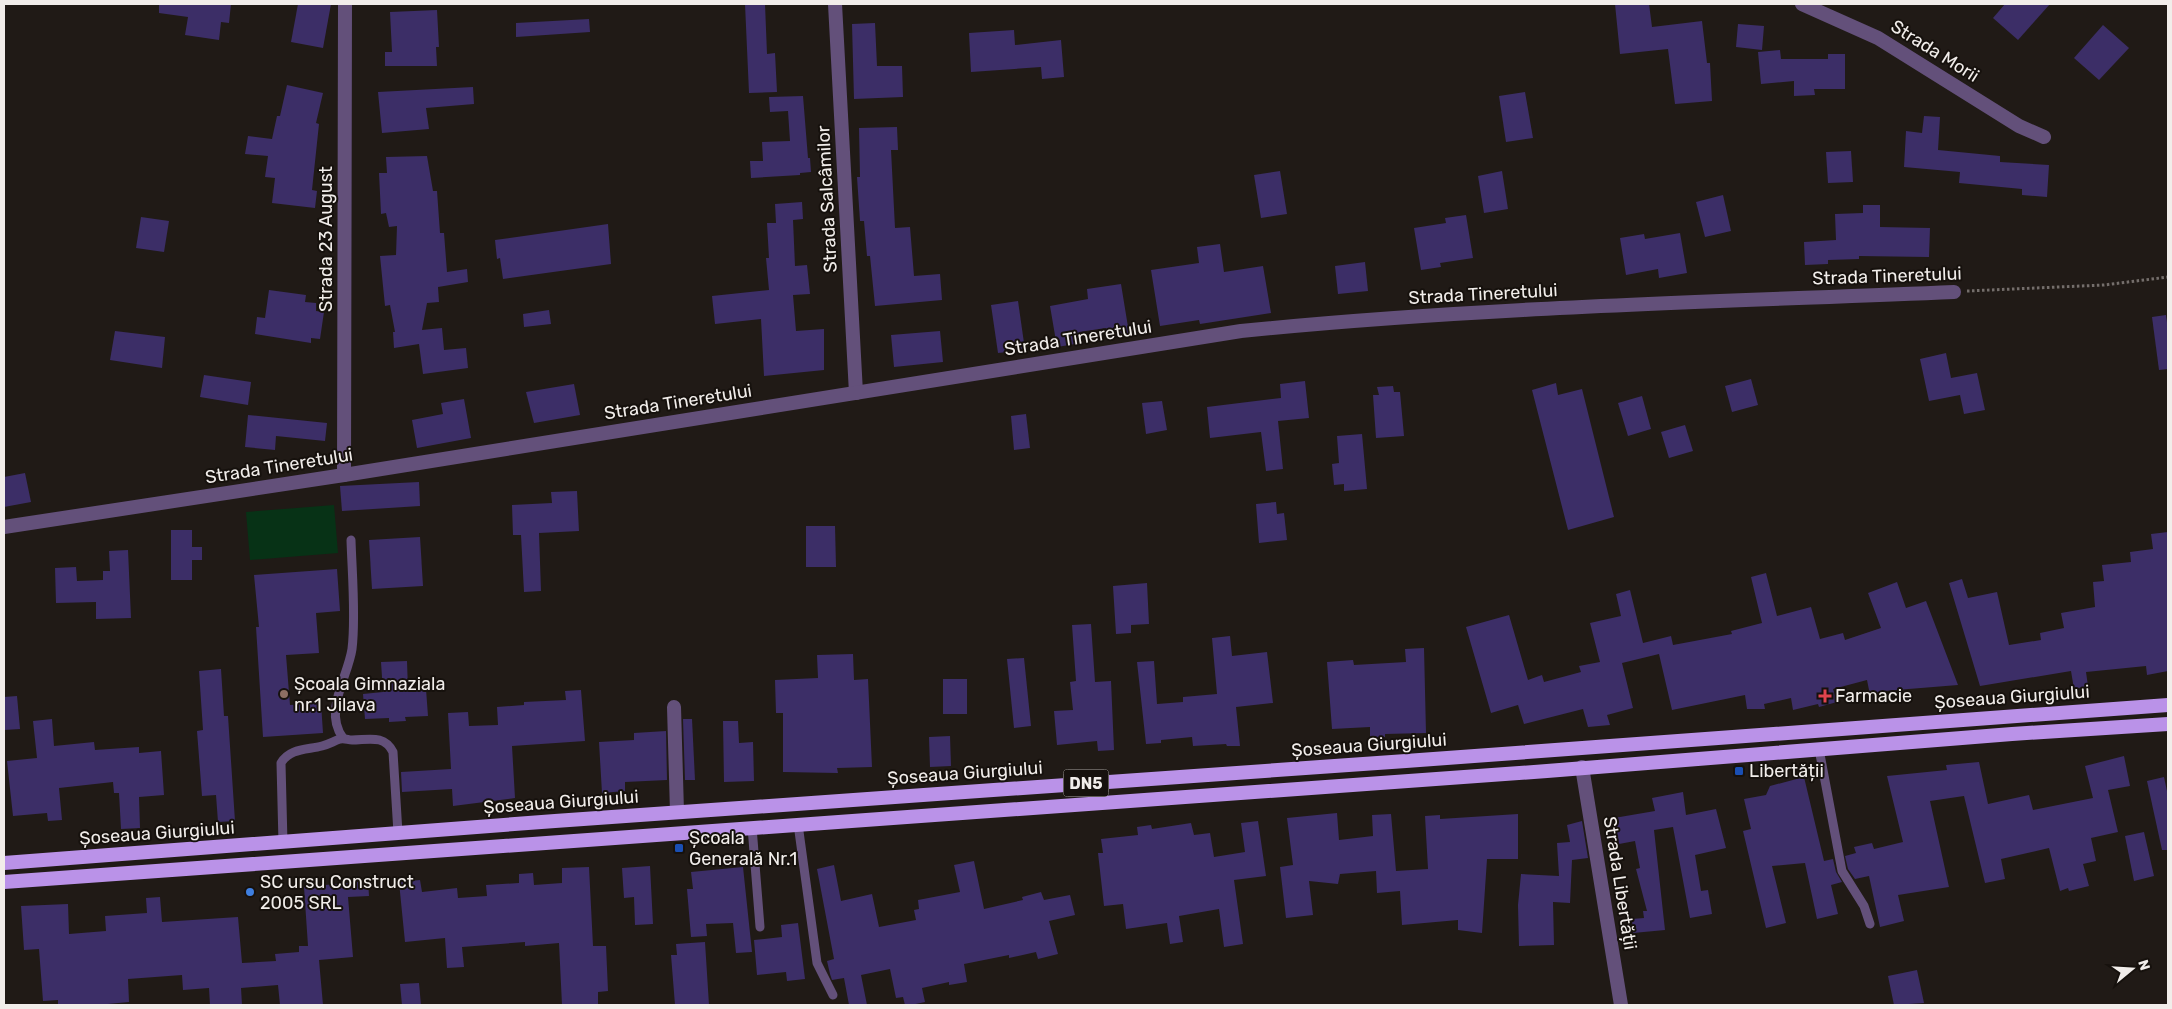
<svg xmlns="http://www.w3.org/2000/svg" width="2172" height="1009" viewBox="0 0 2172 1009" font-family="Rubik,sans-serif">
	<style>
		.green { fill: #073216 }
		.building { fill: #3c2e67 }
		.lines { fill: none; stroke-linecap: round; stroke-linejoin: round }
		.path { stroke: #746e6b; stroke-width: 3; stroke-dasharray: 2.5 2.5; stroke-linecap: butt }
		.service { stroke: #63507a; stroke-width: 9 }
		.minor { stroke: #63507a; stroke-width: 14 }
		.trunk { stroke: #ba92e8; stroke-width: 14 }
		.education-dot { fill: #8d6e63; stroke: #16110d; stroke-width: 2 }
		.health-dot { fill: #e0444e; stroke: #16110d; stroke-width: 2 }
		.transit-dot { fill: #1a4fb4; stroke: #16110d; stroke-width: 2 }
		.shop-dot { fill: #3f7fe0; stroke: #16110d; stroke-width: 2 }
		.labels { text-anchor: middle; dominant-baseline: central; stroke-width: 4; stroke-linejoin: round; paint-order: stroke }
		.shield { fill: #16110d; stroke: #afaba8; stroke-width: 1 }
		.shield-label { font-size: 16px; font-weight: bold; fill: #f1edea }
		.street-label { font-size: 18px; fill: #f1edea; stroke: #16110d }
		.poi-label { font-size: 18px; fill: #f1edea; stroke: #16110d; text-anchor: start }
	</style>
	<rect width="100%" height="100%" fill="#201a16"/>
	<!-- green -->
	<path class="green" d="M 334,505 L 338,553 L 250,560 L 246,512 Z"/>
	<!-- building -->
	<g class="building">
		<path d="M 159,4 L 231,4 L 229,23 L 221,22 L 219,40 L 185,35 L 188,17 L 159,13 Z"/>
		<path d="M 298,4 L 331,4 L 323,48 L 291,42 Z"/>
		<path d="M 745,4 L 765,4 L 767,54 L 775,53 L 777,92 L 749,93 Z"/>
		<path d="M 1615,4 L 1649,4 L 1652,27 L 1702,21 L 1707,63 L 1710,63 L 1712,101 L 1675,104 L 1668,49 L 1620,54 Z"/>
		<path d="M 2005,4 L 2050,4 L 2018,40 L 1993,18 Z"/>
		<path d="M 437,10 L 439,47 L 436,47 L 437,66 L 385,66 L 385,52 L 392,52 L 390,12 Z"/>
		<path d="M 589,19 L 590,32 L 516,37 L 516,23 Z"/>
		<path d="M 875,23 L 877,66 L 902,66 L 903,97 L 854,99 L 852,24 Z"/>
		<path d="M 1738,24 L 1764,26 L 1762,50 L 1736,47 Z"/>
		<path d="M 2103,25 L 2129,48 L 2099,80 L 2074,58 Z"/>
		<path d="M 1014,30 L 1015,45 L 1061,40 L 1064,77 L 1042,79 L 1041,67 L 971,72 L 969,33 Z"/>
		<path d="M 1780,50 L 1781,59 L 1828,59 L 1828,54 L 1845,54 L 1845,89 L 1814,89 L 1815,95 L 1794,96 L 1794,81 L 1761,84 L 1758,52 Z"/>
		<path d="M 287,85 L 323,93 L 316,123 L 319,124 L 312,190 L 317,191 L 315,208 L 272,203 L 275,178 L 265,177 L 268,156 L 245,154 L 248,136 L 272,139 L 277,116 L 280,116 Z"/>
		<path d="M 473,87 L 474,104 L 426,108 L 429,129 L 382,133 L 378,92 Z"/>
		<path d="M 1525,92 L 1533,138 L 1506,142 L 1499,96 Z"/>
		<path d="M 803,96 L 808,158 L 810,158 L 811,172 L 800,173 L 800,175 L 751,178 L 750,161 L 763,161 L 762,142 L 790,141 L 788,111 L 770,112 L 769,97 Z"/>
		<path d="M 1924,116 L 1940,117 L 1938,150 L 2000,156 L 2000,162 L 2049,165 L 2047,197 L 2022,195 L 2022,189 L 1959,183 L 1960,172 L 1904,167 L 1906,131 L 1922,133 Z"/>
		<path d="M 897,127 L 898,150 L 891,150 L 895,228 L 910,227 L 914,276 L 940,274 L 942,300 L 875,306 L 870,256 L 867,256 L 864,221 L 860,221 L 857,177 L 860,177 L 859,128 Z"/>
		<path d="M 1851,151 L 1853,182 L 1828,183 L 1826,152 Z"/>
		<path d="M 427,156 L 433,191 L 437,191 L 440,233 L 444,233 L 447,272 L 467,269 L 468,282 L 438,287 L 439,302 L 427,303 L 422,330 L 442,328 L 444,350 L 466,348 L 468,368 L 423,374 L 419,344 L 394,348 L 393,332 L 395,332 L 390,305 L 385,306 L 380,256 L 396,255 L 397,226 L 389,227 L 386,213 L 381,214 L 379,173 L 387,173 L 386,157 Z"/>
		<path d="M 1280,171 L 1287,214 L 1261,218 L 1254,175 Z"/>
		<path d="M 1502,171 L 1508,209 L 1484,213 L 1478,176 Z"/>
		<path d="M 1723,195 L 1731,231 L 1705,237 L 1696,202 Z"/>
		<path d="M 802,202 L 803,219 L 793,220 L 795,266 L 807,265 L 810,294 L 793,295 L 796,331 L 824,329 L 824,370 L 764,376 L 761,319 L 715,324 L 712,296 L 769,290 L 766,258 L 769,258 L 767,223 L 776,223 L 775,204 Z"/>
		<path d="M 1863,205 L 1880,205 L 1880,227 L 1930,228 L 1929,257 L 1859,256 L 1859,259 L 1828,260 L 1828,264 L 1805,265 L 1804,242 L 1836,240 L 1835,214 L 1863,213 Z"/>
		<path d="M 1466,215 L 1473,258 L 1440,263 L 1441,267 L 1421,270 L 1414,228 L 1446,223 L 1445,218 Z"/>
		<path d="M 141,217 L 169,221 L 164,252 L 136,248 Z"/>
		<path d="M 608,224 L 611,264 L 503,279 L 500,258 L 497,259 L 495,240 Z"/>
		<path d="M 1680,233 L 1687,273 L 1659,278 L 1658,269 L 1626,275 L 1620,238 L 1644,234 L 1645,239 Z"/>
		<path d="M 1220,244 L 1224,272 L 1263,266 L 1271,313 L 1200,324 L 1199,320 L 1160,326 L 1151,270 L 1199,263 L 1197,247 Z"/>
		<path d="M 1365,262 L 1368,291 L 1338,294 L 1335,266 Z"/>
		<path d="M 1121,284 L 1129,333 L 1108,337 L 1106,328 L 1079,332 L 1081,343 L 1057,347 L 1050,306 L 1088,299 L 1087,289 Z"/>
		<path d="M 269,290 L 306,295 L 305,302 L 316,303 L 316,311 L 324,312 L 320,339 L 311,338 L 311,343 L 255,334 L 257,317 L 265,318 Z"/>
		<path d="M 1018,301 L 1025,350 L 998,353 L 991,305 Z"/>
		<path d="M 549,310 L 551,324 L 524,327 L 523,314 Z"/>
		<path d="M 2166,315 L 2168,330 L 2168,369 L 2159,370 L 2152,317 Z"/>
		<path d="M 115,331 L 165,337 L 162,368 L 110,360 Z"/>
		<path d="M 940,331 L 943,362 L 894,367 L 891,335 Z"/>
		<path d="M 1946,353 L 1951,378 L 1977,373 L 1985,410 L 1964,414 L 1960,395 L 1929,401 L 1920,359 Z"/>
		<path d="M 204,375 L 251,382 L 248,405 L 200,397 Z"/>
		<path d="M 1751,379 L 1758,405 L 1732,412 L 1725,386 Z"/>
		<path d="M 1305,381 L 1309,418 L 1278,421 L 1283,469 L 1266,471 L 1261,432 L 1210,438 L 1207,407 L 1281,398 L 1280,384 Z"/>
		<path d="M 1556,383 L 1558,395 L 1582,389 L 1614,517 L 1568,530 L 1532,390 Z"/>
		<path d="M 574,384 L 580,415 L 534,423 L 526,392 Z"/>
		<path d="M 1393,386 L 1394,392 L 1400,392 L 1404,436 L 1376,438 L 1373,395 L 1379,395 L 1377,387 Z"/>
		<path d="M 1642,396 L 1651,429 L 1628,436 L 1618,403 Z"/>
		<path d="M 464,399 L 471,438 L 417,448 L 412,420 L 443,414 L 441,403 Z"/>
		<path d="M 1162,401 L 1167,430 L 1146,434 L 1142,403 Z"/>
		<path d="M 1026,414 L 1030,448 L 1014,450 L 1011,416 Z"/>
		<path d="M 248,415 L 327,423 L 325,441 L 276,436 L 275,450 L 245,447 Z"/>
		<path d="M 1685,425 L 1693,451 L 1669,458 L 1661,432 Z"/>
		<path d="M 1362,434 L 1367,489 L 1344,491 L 1344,484 L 1334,485 L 1332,464 L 1339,463 L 1337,436 Z"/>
		<path d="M 25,473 L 31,502 L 4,507 L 4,477 Z"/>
		<path d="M 419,482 L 420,506 L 342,511 L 340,486 Z"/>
		<path d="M 577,491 L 579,531 L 539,533 L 541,591 L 524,592 L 521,535 L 513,535 L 512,505 L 552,503 L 551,492 Z"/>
		<path d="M 1276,502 L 1277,514 L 1284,513 L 1287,540 L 1259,543 L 1256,504 Z"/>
		<path d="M 806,526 L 835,526 L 836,567 L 806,567 Z"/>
		<path d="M 171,530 L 192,530 L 192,547 L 202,547 L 202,560 L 192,560 L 192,580 L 171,580 Z"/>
		<path d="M 2168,532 L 2168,671 L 2147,675 L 2146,666 L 2086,672 L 2088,686 L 2074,689 L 2071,671 L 1980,686 L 1949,583 L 1962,579 L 1968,598 L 1997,592 L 2009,645 L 2041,640 L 2040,633 L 2064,628 L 2061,613 L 2095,607 L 2093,582 L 2104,581 L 2102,565 L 2131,562 L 2130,552 L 2153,549 L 2151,534 Z"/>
		<path d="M 420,537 L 423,586 L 372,589 L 369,540 Z"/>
		<path d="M 128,550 L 131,618 L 96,619 L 96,602 L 56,603 L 55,568 L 76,567 L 77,581 L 103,580 L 103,571 L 110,571 L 109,551 Z"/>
		<path d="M 337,569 L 340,611 L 316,613 L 319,653 L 286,655 L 290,705 L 321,703 L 323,733 L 263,737 L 256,627 L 259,627 L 254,575 Z"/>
		<path d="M 1766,573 L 1777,616 L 1811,607 L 1820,639 L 1843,633 L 1845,640 L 1881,628 L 1868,593 L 1897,582 L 1906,608 L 1926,601 L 1958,685 L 1884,691 L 1885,698 L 1871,700 L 1867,680 L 1833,689 L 1837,702 L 1819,707 L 1818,704 L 1793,710 L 1791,698 L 1764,704 L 1765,709 L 1747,709 L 1745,695 L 1672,710 L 1659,654 L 1622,663 L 1633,708 L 1607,715 L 1610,725 L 1588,727 L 1583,709 L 1524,724 L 1518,705 L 1491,713 L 1466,627 L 1509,615 L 1528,680 L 1542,675 L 1544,682 L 1581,672 L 1579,666 L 1600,662 L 1590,623 L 1621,616 L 1616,594 L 1630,590 L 1643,643 L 1671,636 L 1673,645 L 1732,634 L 1731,631 L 1762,623 L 1751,577 Z"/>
		<path d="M 1147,583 L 1149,624 L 1131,625 L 1131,633 L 1116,634 L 1113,586 Z"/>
		<path d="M 1091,624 L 1095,682 L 1111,681 L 1114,750 L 1098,751 L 1097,741 L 1057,745 L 1054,711 L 1073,710 L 1070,682 L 1076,681 L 1072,625 Z"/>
		<path d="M 1230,636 L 1232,656 L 1267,652 L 1273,703 L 1236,707 L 1240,746 L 1227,746 L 1226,744 L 1193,746 L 1192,737 L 1161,740 L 1161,743 L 1146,744 L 1137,662 L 1154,661 L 1157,704 L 1183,702 L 1183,697 L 1217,694 L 1212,638 Z"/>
		<path d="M 1424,648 L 1426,733 L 1385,734 L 1385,737 L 1370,738 L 1370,727 L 1332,729 L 1327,662 L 1353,660 L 1354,665 L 1406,662 L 1405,649 Z"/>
		<path d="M 853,654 L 854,680 L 868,679 L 872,767 L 837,768 L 838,773 L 783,772 L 783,713 L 776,713 L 775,680 L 818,678 L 817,655 Z"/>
		<path d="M 1024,658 L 1031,726 L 1014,728 L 1007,659 Z"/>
		<path d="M 407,661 L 408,690 L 426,689 L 428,716 L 405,717 L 406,721 L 389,722 L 389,718 L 365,719 L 363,694 L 383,692 L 381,662 Z"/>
		<path d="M 221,669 L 224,716 L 228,716 L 235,821 L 218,822 L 216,795 L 202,796 L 197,731 L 203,730 L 199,671 Z"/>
		<rect x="943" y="679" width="24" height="35"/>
		<path d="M 581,690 L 585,741 L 512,746 L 515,798 L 453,806 L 452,789 L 402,792 L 401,772 L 451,769 L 448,713 L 468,712 L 469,726 L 498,725 L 497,707 L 524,705 L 524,702 L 566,700 L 565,691 Z"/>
		<path d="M 17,696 L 20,729 L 4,730 L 4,697 Z"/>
		<path d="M 52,719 L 54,746 L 94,742 L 95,750 L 139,747 L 139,753 L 161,751 L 164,795 L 139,797 L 140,828 L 121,829 L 119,793 L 114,793 L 113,782 L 59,788 L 62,820 L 48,821 L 47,813 L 13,816 L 7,761 L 37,758 L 33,721 Z"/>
		<path d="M 683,719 L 692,719 L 695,780 L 685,780 Z"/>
		<path d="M 723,721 L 738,721 L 739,743 L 753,742 L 754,781 L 724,782 Z"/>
		<path d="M 666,731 L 667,780 L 625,782 L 625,791 L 602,793 L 599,742 L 634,740 L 634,733 Z"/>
		<path d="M 950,736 L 951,766 L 930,767 L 929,737 Z"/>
		<path d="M 2124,756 L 2130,786 L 2108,790 L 2118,832 L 2091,838 L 2096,861 L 2083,864 L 2089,886 L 2069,891 L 2068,888 L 2060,891 L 2049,848 L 2001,859 L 2005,879 L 1985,883 L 1964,796 L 1930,801 L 1949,887 L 1898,895 L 1904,921 L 1880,927 L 1869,876 L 1855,879 L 1848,869 L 1845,856 L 1856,853 L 1854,847 L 1872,843 L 1874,849 L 1903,842 L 1887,776 L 1947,770 L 1946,765 L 1979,762 L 1988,804 L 2029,795 L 2033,810 L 2093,798 L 2085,766 Z"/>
		<path d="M 1804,777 L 1824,861 L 1833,859 L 1836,872 L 1842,882 L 1831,885 L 1838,914 L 1817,919 L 1805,863 L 1772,866 L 1786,923 L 1766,928 L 1743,831 L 1751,829 L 1744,799 L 1766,795 L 1770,786 Z"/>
		<path d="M 2164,777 L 2168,796 L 2168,850 L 2162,850 L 2147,781 Z"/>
		<path d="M 1683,792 L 1686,815 L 1716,809 L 1726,848 L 1695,855 L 1701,891 L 1708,890 L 1712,914 L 1690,918 L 1673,827 L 1654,830 L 1665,930 L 1633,933 L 1632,919 L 1644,918 L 1643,911 L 1647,911 L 1636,869 L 1640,868 L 1635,841 L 1619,844 L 1614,818 L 1655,811 L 1652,798 Z"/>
		<path d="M 1337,813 L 1339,840 L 1373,836 L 1372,815 L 1391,814 L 1396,871 L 1428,869 L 1425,816 L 1440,815 L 1440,819 L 1518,814 L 1518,859 L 1487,859 L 1482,933 L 1458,930 L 1458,920 L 1402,925 L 1400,891 L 1377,893 L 1376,871 L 1340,874 L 1338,884 L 1309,881 L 1313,915 L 1286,918 L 1280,867 L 1293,865 L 1287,818 Z"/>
		<path d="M 1258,821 L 1266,876 L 1234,880 L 1243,944 L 1224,947 L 1219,909 L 1179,916 L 1183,942 L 1170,944 L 1167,923 L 1126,929 L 1123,904 L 1104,906 L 1098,853 L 1103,853 L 1101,839 L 1138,835 L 1137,827 L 1151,825 L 1152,829 L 1191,823 L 1194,835 L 1210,833 L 1214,857 L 1245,852 L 1241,823 Z"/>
		<path d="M 1582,821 L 1588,858 L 1572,860 L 1570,903 L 1553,902 L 1554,945 L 1519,946 L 1518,905 L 1521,874 L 1559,876 L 1557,843 L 1570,842 L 1567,825 Z"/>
		<path d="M 2144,832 L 2154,876 L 2134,881 L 2125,836 Z"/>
		<path d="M 974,861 L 984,909 L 1023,900 L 1022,897 L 1041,892 L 1044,900 L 1070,895 L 1075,915 L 1049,921 L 1058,954 L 1038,959 L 1036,952 L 1009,958 L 1009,955 L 964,964 L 967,982 L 949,985 L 949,982 L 922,988 L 925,1002 L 911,1005 L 905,1005 L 903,997 L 896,998 L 890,969 L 861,975 L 867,1005 L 849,1005 L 844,978 L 832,980 L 830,974 L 827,961 L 834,959 L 817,869 L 834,865 L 841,901 L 872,894 L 879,927 L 916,920 L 914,910 L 919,909 L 918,900 L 960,892 L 954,865 Z"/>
		<path d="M 650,866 L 653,924 L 635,925 L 634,897 L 624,898 L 622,868 Z"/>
		<path d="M 589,867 L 593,946 L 606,946 L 608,991 L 598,992 L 598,1004 L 562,1005 L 559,943 L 525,946 L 525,942 L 462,947 L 464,967 L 447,968 L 445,938 L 405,942 L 399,882 L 420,880 L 422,892 L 457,888 L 458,898 L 487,896 L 486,885 L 519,883 L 519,874 L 533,873 L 534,885 L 562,883 L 562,868 Z"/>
		<path d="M 743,867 L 752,952 L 736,953 L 733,923 L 706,924 L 707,936 L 691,937 L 687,889 L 693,889 L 691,872 Z"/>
		<path d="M 368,881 L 369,896 L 348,897 L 353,957 L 319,960 L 323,1005 L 280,1005 L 278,985 L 241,988 L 242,1005 L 210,1005 L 209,988 L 183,990 L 182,975 L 128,979 L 129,1002 L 97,1005 L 58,1005 L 58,1000 L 43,1001 L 39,949 L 24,950 L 21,906 L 68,904 L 69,934 L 106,931 L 105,916 L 147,913 L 146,898 L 160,897 L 162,922 L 238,917 L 242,963 L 276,961 L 275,954 L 299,952 L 299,946 L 308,946 L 304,887 Z"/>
		<path d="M 798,923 L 805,979 L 787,981 L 786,972 L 757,975 L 754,940 L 782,937 L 781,925 Z"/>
		<path d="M 705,942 L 709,1005 L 675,1005 L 671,955 L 677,955 L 676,944 Z"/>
		<path d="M 1917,970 L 1924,1003 L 1894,1005 L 1888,976 Z"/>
		<path d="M 419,983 L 421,1005 L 402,1005 L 400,984 Z"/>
	</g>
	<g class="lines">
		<!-- path -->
		<path class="path" d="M 1967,291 L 2104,285 L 2168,277"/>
		<!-- service -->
		<g class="service">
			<path d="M 343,738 C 323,711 348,677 352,649 C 356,617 352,573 351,540"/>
			<path d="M 1819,749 L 1842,871 L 1864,906 L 1870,924"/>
			<path d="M 798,824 L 817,963 L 833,995"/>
			<path d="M 752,827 L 760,927"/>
			<path d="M 283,843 L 281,763 C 290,748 307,750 322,746 C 329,744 334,741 340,739 C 345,738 348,740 352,740 C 368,740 384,734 393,752 L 398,833"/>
		</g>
		<!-- minor -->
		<g class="minor">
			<path d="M 835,4 L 856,393"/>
			<path d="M 1802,4 L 1878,38 L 2019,126 L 2044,137"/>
			<path d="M 344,475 L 345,4"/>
			<path d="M 4,527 L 344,475 L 1241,331 C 1478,307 1716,302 1954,292"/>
			<path d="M 674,707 L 677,812"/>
			<path d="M 1582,767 L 1621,1005"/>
		</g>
		<!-- trunk -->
		<g class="trunk">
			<path d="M 4,863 L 555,821 L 1406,761 L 2168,705"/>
			<path d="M 4,882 L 1547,771 L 2012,734 L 2168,724"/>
		</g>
	</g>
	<!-- markers -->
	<circle class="education-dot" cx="284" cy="694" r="5"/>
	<path class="health-dot" d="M1822.5 688.5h5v5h5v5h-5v5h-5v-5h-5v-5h5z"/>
	<g class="transit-dot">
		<rect x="1734" y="766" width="10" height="10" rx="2.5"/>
		<rect x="674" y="843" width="10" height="10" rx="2.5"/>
	</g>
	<circle class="shop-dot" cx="250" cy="892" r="5"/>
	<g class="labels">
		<!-- shield labels -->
		<rect class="shield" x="1063.5" y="769.5" width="45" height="27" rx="4"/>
		<g class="shield-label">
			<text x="1086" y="783">DN5</text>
		</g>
		<!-- street labels -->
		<g class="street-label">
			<text transform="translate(1935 51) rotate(32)">Strada Morii</text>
			<text transform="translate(827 199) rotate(-93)">Strada Salcâmilor</text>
			<text transform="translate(326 239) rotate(-90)">Strada 23 August</text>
			<text transform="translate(1887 276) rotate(-2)">Strada Tineretului</text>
			<text transform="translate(1483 294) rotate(-3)">Strada Tineretului</text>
			<text transform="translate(1078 338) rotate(-9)">Strada Tineretului</text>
			<text transform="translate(678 402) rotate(-9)">Strada Tineretului</text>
			<text transform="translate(279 466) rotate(-9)">Strada Tineretului</text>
			<text transform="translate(2012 697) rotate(-4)">Șoseaua Giurgiului</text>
			<text transform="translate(1369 745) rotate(-4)">Șoseaua Giurgiului</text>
			<text transform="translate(965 773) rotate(-4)">Șoseaua Giurgiului</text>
			<text transform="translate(561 802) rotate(-4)">Șoseaua Giurgiului</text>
			<text transform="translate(157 833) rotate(-4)">Șoseaua Giurgiului</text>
			<text transform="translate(1620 883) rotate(81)">Strada Libertății</text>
		</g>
		<!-- poi labels -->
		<g class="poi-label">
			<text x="294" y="684">Școala Gimnaziala<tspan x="294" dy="21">nr.1 Jilava</tspan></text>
			<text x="1835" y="696">Farmacie</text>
			<text x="1749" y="771">Libertății</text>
			<text x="689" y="838">Școala<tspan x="689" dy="21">Generală Nr.1</tspan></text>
			<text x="260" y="882">SC ursu Construct<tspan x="260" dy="21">2005 SRL</tspan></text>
		</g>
	</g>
	<!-- border -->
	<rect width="2172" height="1009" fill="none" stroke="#f1edea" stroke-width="10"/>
	<!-- north arrow -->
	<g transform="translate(2132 969) rotate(72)" stroke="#16110d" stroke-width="4" paint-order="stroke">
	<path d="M0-4L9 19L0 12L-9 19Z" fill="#f1edea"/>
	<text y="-8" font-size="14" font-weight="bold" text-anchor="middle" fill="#f1edea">N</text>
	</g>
</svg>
